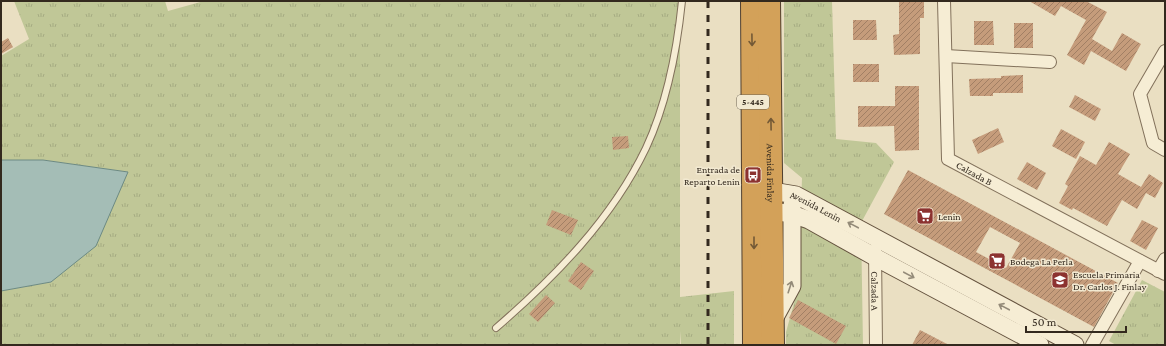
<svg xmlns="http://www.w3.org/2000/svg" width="1166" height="346" viewBox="0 0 1166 346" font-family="'Crimson Pro',serif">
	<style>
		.grass { fill: url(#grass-tufts) }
		.water { fill: #a4bdb6; stroke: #6c8a83 }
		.building { fill: url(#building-hatch); fill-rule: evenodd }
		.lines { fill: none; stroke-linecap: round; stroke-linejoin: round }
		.lane-casing { stroke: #82715b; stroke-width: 8 }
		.street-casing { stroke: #82715b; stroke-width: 14 }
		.secondary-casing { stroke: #64523e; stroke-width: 19 }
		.highway-casing { stroke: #503f2f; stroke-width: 24 }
		.lane { stroke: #f6edd4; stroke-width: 6 }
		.street { stroke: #f6edd4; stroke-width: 12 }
		.secondary { stroke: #f6edd4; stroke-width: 17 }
		.highway { stroke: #d3a159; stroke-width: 22 }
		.rail { stroke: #33291e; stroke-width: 3; stroke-dasharray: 7 7; stroke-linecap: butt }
		.oneway { stroke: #735936 }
		.oneway2 { stroke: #948b79 }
		.labels { text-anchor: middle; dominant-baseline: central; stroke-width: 3; stroke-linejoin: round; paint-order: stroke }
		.shield { fill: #f2e9d1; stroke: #6c6354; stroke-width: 1 }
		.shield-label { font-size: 9px; font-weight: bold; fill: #33291e }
		.poi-label { font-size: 10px; fill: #33291e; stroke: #f2e9d1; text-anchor: start }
		.street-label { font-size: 10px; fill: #33291e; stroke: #f2e9d1 }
	</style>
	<defs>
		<pattern id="grass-tufts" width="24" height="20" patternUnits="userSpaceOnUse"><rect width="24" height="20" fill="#c0c797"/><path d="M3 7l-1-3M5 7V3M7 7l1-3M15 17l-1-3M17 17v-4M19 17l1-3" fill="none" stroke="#a5ab82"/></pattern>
		<pattern id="building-hatch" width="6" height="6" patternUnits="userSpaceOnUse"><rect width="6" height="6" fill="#c59c7b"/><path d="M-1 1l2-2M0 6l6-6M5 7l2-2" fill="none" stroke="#a17f64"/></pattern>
	</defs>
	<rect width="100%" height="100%" fill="#eadfc2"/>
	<!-- grass -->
	<g class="grass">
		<path d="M 14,1 L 165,1 L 168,11 L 204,1 L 680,1 L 680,297 L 734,291 L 734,345 L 681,345 L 680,331 L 680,345 L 1,345 L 1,291 L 51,282 L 128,172 L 43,160 L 1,160 L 1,56 L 29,39 Z"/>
		<path d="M 784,1 L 832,1 L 836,139 L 876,143 L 894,162 L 861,223 L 863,345 L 786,345 L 786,332 L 798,289 L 802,178 L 784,163 Z"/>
		<path d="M 1142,280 L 1165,292 L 1165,345 L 1116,345 L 1109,341 Z"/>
	</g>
	<!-- water -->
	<path class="water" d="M 1,160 L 43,160 L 128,172 L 96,246 L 51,282 L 1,291 Z"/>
	<!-- building -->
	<g class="building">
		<path d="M 899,1 L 924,1 L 924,18 L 920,18 L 920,54 L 894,55 L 893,35 L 899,34 Z"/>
		<path d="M 1029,1 L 1086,1 L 1107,12 L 1092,39 L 1112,51 L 1122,33 L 1141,44 L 1126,71 L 1091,51 L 1084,65 L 1067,55 L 1086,20 L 1061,6 L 1055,16 Z"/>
		<path d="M 853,20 L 876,20 L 877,40 L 853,40 Z"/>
		<path d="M 974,21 L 993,21 L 994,45 L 974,45 Z"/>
		<rect x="1014" y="23" width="19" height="25"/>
		<path d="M 8,38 L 13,47 L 1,54 L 1,42 Z"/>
		<rect x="853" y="64" width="26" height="18"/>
		<path d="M 1023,75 L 1023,93 L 993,93 L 993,96 L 970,96 L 969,79 L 1001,78 L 1001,76 Z"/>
		<path d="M 895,86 L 919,86 L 919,150 L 895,151 L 894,126 L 858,127 L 858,106 L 895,106 Z"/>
		<path d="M 1075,95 L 1101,109 L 1095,121 L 1069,107 Z"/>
		<path d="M 998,128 L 1004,142 L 978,154 L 972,140 Z"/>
		<path d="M 1061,129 L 1085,142 L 1076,159 L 1052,146 Z"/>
		<path d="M 628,136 L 629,148 L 613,150 L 612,137 Z"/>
		<path d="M 1109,142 L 1130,154 L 1118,174 L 1141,187 L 1149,174 L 1163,183 L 1155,198 L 1146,193 L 1137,209 L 1122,200 L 1107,226 L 1073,208 L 1072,210 L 1059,203 L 1068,186 L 1065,184 L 1080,156 L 1096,165 Z"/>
		<path d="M 1027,162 L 1046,173 L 1037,190 L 1017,179 Z"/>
		<path d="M 908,170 L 1118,283 L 1094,327 L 884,214 ZM 990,227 L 1020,243 L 1006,268 L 976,252 Z"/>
		<path d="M 552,210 L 578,220 L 571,235 L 546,225 Z"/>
		<path d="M 1142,220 L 1158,228 L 1146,250 L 1130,241 Z"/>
		<path d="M 581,262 L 594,271 L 581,290 L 568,281 Z"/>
		<path d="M 546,295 L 555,303 L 538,322 L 529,314 Z"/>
		<path d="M 798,300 L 846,326 L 836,344 L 789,318 Z"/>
		<path d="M 920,330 L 949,345 L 912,345 Z"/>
	</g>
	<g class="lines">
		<!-- lane casing -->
		<g class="lane-casing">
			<path id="lane" d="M 496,328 C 555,277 612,219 646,148 C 667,103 677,50 682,1"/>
		</g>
		<!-- street casing -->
		<g class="street-casing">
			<g id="street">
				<path id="s1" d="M 944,1 L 948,159 L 1165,274"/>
				<path d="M 1165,51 L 1140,94 L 1153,143 L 1165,150"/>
				<path d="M 946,56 L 1050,62"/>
				<path id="s2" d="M 875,250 L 876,345"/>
				<path d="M 1158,271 L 1165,259"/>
				<path d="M 1092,345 L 1140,261"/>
			</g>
		</g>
		<!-- secondary casing -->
		<g class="secondary-casing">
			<g id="secondary">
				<path id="s3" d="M 762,198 L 772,191 L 796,195 L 1075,345"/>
				<path d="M 761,207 L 772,211 L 792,214 L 809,220 L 875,257 L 1040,345"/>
				<path d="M 773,321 L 792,286 L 792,205"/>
			</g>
		</g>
		<!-- highway casing -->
		<g class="highway-casing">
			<g id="highway">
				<path d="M 752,1 L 754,345"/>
				<path id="s4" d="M 769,1 L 773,345"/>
			</g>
		</g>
		<!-- lane -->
		<use href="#lane" class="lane"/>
		<!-- street -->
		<use href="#street" class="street"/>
		<!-- secondary -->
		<use href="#secondary" class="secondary"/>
		<!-- highway -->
		<use href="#highway" class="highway"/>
		<!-- rail -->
		<path class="rail" d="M 708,1 L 708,345"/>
	</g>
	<!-- one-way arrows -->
	<defs><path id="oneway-shaft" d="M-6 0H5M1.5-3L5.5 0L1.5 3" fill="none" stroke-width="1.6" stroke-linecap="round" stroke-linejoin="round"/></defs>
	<g class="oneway">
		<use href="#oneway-shaft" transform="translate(752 40) rotate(89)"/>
		<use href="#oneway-shaft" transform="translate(771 124) rotate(-91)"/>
		<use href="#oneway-shaft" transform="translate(754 243) rotate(90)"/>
	</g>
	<g class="oneway2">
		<use href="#oneway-shaft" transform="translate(853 225) rotate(-152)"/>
		<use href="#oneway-shaft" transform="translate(909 275) rotate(28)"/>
		<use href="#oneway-shaft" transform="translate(790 287) rotate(-72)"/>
		<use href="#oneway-shaft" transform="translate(1004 307) rotate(-152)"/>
	</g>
	<!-- icons -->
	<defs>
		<g id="bus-square" transform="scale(0.9)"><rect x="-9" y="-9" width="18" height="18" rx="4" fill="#8c3230" stroke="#f2e9d1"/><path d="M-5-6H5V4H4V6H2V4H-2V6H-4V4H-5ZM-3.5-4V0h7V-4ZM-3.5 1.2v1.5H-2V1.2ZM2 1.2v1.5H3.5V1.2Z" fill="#fff"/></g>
		<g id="supermarket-square" transform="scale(0.9)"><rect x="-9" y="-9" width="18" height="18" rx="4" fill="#8c3230" stroke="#f2e9d1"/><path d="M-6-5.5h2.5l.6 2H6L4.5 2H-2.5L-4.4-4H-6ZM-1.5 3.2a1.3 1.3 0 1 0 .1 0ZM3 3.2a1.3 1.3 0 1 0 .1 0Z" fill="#fff"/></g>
		<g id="school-square" transform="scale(0.9)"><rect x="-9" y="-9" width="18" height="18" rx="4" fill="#8c3230" stroke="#f2e9d1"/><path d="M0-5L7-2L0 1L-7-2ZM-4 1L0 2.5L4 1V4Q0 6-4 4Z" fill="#fff"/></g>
	</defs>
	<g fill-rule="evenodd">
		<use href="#bus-square" x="753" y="175"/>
		<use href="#supermarket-square" x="925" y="216"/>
		<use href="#supermarket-square" x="997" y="261"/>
		<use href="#school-square" x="1060" y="280"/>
	</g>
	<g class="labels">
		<!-- shield labels -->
		<rect class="shield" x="737" y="95" width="32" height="14" rx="3"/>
		<g class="shield-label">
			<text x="753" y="102">5-445</text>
		</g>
		<!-- poi labels -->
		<g class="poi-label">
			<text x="740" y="169" text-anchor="end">Entrada de<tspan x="740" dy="12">Reparto Lenin</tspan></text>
			<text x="938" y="216">Lenin</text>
			<text x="1010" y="261">Bodega La Perla</text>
			<text x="1073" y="274">Escuela Primaria<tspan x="1073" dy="12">Dr. Carlos J. Finlay</tspan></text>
		</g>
		<!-- street labels -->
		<g class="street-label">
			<text stroke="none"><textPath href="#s4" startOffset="172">Avenida Finlay</textPath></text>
			<text stroke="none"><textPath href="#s1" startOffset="188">Calzada B</textPath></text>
			<text stroke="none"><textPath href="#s3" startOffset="59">Avenida Lenin</textPath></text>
			<text stroke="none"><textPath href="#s2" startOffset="41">Calzada A</textPath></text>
		</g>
	</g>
	<!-- border -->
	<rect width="1166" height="346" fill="none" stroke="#33291e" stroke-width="4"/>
	<!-- scale -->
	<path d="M1026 326v6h100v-6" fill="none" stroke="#33291e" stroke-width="2"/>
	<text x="1032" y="326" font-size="12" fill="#33291e" stroke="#f2e9d1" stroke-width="3" paint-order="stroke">50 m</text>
</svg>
